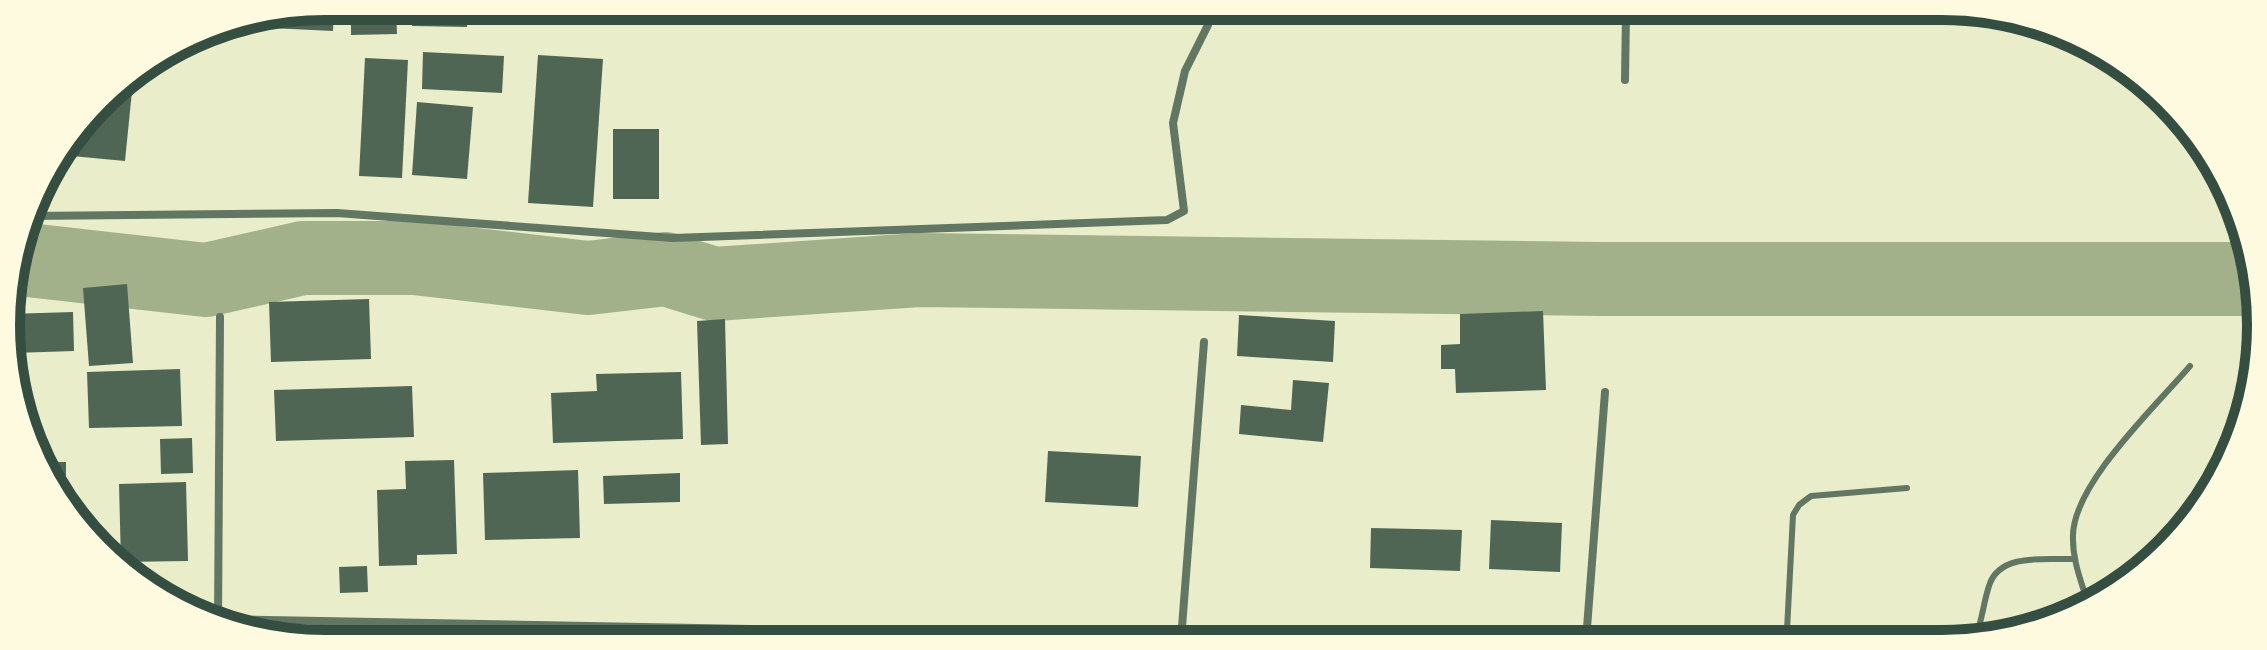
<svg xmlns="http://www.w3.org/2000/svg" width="2267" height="650" viewBox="0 0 2267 650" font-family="Ubuntu,sans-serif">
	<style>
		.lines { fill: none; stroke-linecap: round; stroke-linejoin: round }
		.river { stroke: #a3b18a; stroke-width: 74 }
		.building { fill: #4f6655 }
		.service { stroke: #617663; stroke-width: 6 }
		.minor { stroke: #617663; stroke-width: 8 }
		.rim { fill: none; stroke: #344e41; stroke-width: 10 }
	</style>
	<rect width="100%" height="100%" fill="#e9edc9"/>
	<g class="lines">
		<!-- river -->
		<path class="river" d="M 19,259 L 206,280 L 303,258 L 415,258 L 588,278 L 666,269 L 714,284 L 919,270 L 1600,279 L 2255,279"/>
	</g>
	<!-- building -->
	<g class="building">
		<path d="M 325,6 L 334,6 L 333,31 L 250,27 L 250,21 Z"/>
		<path d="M 351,6 L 396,6 L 397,34 L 351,35 Z"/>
		<path d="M 413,6 L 468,7 L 467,27 L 412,26 Z"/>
		<path d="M 423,52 L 504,56 L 502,93 L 422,89 Z"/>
		<path d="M 538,55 L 603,59 L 593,207 L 528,203 Z"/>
		<path d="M 365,58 L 408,60 L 402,178 L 359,176 Z"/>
		<path d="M 112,89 L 132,91 L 125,161 L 61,155 Z"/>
		<path d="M 417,102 L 473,107 L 467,179 L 412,175 Z"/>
		<rect x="613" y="129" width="46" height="70"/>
		<path d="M 127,284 L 133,363 L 89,366 L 83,288 Z"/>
		<path d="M 369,299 L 371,359 L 271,362 L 269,302 Z"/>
		<path d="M 1543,311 L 1546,390 L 1456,393 L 1455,369 L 1441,369 L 1441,345 L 1460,344 L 1460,314 Z"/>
		<path d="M 73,312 L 74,351 L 13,353 L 8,314 Z"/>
		<path d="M 1239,315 L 1335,321 L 1333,362 L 1237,356 Z"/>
		<path d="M 725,319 L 728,444 L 701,445 L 697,321 Z"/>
		<path d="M 180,369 L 182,426 L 89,428 L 87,372 Z"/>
		<path d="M 681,372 L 683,439 L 553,443 L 551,393 L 597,391 L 596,374 Z"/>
		<path d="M 1293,380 L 1329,383 L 1323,442 L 1239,434 L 1241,405 L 1291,410 Z"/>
		<path d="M 412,386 L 414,437 L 276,441 L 274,390 Z"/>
		<path d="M 192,438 L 193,473 L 161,474 L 160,439 Z"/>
		<path d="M 1048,451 L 1141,456 L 1138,507 L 1045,502 Z"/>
		<path d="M 454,460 L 457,554 L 417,555 L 417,565 L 379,566 L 377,490 L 406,489 L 405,461 Z"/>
		<path d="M 42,462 L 66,462 L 66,494 L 59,494 Z"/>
		<path d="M 578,470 L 580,538 L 485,540 L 483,473 Z"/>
		<path d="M 680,473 L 680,502 L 604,504 L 603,476 Z"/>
		<path d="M 186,482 L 188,561 L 121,562 L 119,484 Z"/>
		<path d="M 1491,520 L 1562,523 L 1560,572 L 1489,569 Z"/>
		<path d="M 1371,528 L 1462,530 L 1460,571 L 1370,568 Z"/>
		<path d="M 367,566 L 368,592 L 340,593 L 339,567 Z"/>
	</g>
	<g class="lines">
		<!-- service -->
		<g class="service">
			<path d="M 2089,607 C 2082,583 2072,561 2073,535 C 2074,483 2156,406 2190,366"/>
			<path d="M 1587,629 L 1913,631 L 1950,634 L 1964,641"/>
			<path d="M 1787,630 L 1793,515 L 1799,505 L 1811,496 L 1907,488"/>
			<path d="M 1974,641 C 1982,623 1983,604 1989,586 C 1999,552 2047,560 2074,559"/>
		</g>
		<!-- minor -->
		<g class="minor">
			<path d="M 519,7 L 521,21"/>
			<path d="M 1625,80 L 1626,11"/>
			<path d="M 30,216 L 337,213 L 673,238 L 1167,220 L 1184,211 L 1173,123 L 1185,71 L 1208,25 L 1211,9"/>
			<path d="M 218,619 L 1181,637"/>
			<path d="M 218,621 L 220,317"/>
			<path d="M 1181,640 L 1204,342"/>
			<path d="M 1586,641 L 1605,392"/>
		</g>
	</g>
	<!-- crop -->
	<path d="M0 0H2267V650H0ZM325 20H1942A305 305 0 0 1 2247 325V325A305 305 0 0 1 1942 630H325A305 305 0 0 1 20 325V325A305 305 0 0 1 325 20Z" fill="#fefae0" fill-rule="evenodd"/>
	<path class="rim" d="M325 20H1942A305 305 0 0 1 2247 325V325A305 305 0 0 1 1942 630H325A305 305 0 0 1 20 325V325A305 305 0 0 1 325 20Z"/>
</svg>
